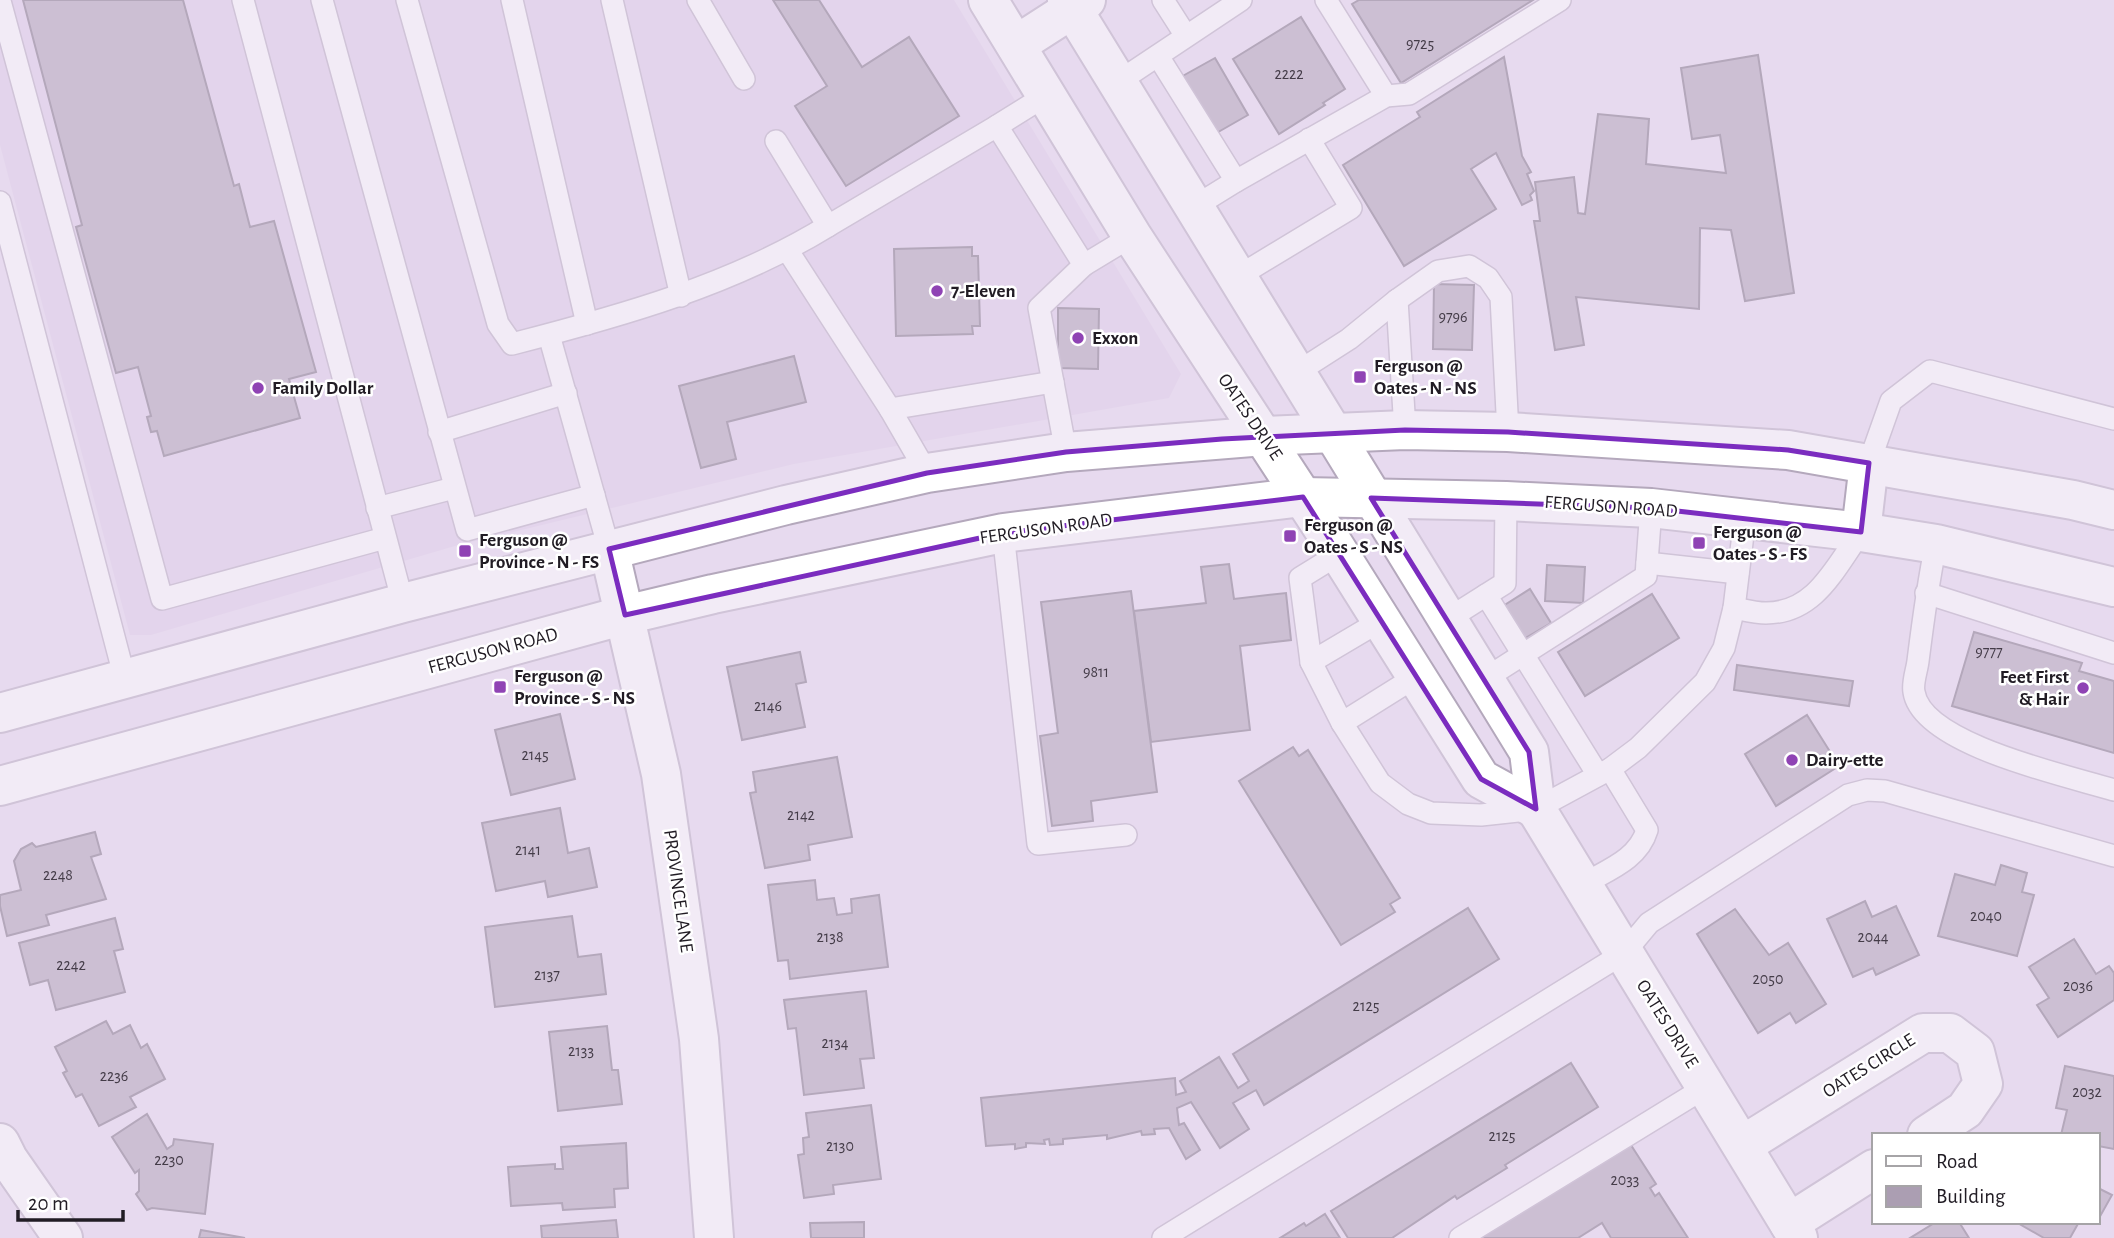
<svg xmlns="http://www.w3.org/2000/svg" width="2114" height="1238" viewBox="0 0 2114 1238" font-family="'Alegreya Sans',sans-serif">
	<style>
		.built { fill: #decde8 }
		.building { fill: #ab9eb2; stroke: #766a7d; stroke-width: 2 }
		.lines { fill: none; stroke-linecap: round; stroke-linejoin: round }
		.lane-casing { stroke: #b4a8bc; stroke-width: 24 }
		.street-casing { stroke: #b4a8bc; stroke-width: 42 }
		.secondary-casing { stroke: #b4a8bc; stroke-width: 42 }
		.lane { stroke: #fff; stroke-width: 21 }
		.street { stroke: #fff; stroke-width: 38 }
		.secondary { stroke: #fff; stroke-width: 38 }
		.marked { fill: none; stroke: #7b2cbf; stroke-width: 5; stroke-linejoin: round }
		.poi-dot { fill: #8f43b4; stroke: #fff; stroke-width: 2.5 }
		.labels { text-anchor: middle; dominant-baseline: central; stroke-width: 5; stroke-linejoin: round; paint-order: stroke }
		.number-label { font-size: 16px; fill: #443c48 }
		.poi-label { font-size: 19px; font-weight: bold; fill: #211c24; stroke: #fff; text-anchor: start }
		.street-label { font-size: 19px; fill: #211c24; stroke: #fff }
	</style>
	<rect width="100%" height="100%" fill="#e7daef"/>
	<!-- built -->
	<path class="built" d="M 0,0 L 954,0 L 1181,374 L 1169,398 L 794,464 L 455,546 L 151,635 L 130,635 L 0,145 Z"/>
	<!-- building -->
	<g class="building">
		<path d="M 23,0 L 183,0 L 234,186 L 239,184 L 250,227 L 274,221 L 316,372 L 289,379 L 300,418 L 164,456 L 157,431 L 151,432 L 147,417 L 151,416 L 138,367 L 116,373 L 76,227 L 82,225 Z"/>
		<path d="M 773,0 L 819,0 L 862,67 L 909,37 L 959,116 L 846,186 L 795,106 L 827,86 Z"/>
		<path d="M 1359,0 L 1533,0 L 1401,83 L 1352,4 Z"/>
		<path d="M 1301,17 L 1345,89 L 1323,103 L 1325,105 L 1279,134 L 1233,59 Z"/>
		<path d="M 1758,55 L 1794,293 L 1745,301 L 1731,230 L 1700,228 L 1699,309 L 1576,297 L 1584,345 L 1555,350 L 1534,221 L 1540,221 L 1535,182 L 1574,177 L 1578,213 L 1585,214 L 1598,114 L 1649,119 L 1646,164 L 1726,173 L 1720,135 L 1692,139 L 1681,68 Z"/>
		<path d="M 1504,57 L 1522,156 L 1531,172 L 1527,174 L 1534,191 L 1530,195 L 1532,200 L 1522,205 L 1496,153 L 1471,169 L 1496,209 L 1404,266 L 1343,165 L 1420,117 L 1417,112 Z"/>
		<path d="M 1215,58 L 1248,115 L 1213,135 L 1179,78 Z"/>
		<path d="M 972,247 L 972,256 L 978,256 L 980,326 L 972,326 L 973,334 L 896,336 L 894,249 Z"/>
		<path d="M 1434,284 L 1474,285 L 1472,350 L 1433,349 Z"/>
		<path d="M 1058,308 L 1099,309 L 1098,369 L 1058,368 Z"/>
		<path d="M 794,356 L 806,402 L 727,422 L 736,459 L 701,468 L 679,386 Z"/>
		<path d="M 1229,564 L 1234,599 L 1286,593 L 1291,640 L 1240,646 L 1250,730 L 1151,742 L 1134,611 L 1206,603 L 1201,567 Z"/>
		<path d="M 1547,565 L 1585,567 L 1583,603 L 1545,601 Z"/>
		<path d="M 1530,589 L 1551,623 L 1524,639 L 1503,606 Z"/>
		<path d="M 1131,591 L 1157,792 L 1091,801 L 1093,821 L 1052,826 L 1040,736 L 1058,733 L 1041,602 Z"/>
		<path d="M 1652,594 L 1679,638 L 1585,696 L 1558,652 Z"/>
		<path d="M 1974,632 L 2082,663 L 2079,671 L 2114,681 L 2114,753 L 1952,706 Z"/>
		<path d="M 800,652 L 806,682 L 796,684 L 805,727 L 742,740 L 727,667 Z"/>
		<path d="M 1737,665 L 1853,681 L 1849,706 L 1734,690 Z"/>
		<path d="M 560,714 L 575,779 L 511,795 L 495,730 Z"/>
		<path d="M 1807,715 L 1839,766 L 1776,806 L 1745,754 Z"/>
		<path d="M 1293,747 L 1299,756 L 1308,750 L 1400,898 L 1390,904 L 1395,912 L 1341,945 L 1239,781 Z"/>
		<path d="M 837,757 L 852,837 L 808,845 L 810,860 L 765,868 L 750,793 L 756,792 L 753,772 Z"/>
		<path d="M 560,808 L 568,853 L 589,848 L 597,887 L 548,897 L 545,881 L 496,891 L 482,823 Z"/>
		<path d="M 95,832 L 101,854 L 91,857 L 106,899 L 46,915 L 49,925 L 7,936 L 0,906 L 0,895 L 21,890 L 14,861 L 21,849 L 32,843 L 36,847 Z"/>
		<path d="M 2001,865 L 2027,873 L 2022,892 L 2034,895 L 2017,956 L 1938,936 L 1955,874 L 1995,885 Z"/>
		<path d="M 815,880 L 817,900 L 834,898 L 837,915 L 852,913 L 851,899 L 879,895 L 888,967 L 790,979 L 788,960 L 778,961 L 768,885 Z"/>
		<path d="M 1865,901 L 1872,917 L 1896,906 L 1919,955 L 1876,975 L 1873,968 L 1853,977 L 1827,919 Z"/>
		<path d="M 1468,908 L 1499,959 L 1264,1105 L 1256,1090 L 1233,1103 L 1249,1129 L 1220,1148 L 1191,1102 L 1177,1108 L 1179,1125 L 1184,1123 L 1200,1150 L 1186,1159 L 1169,1128 L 1154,1129 L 1155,1134 L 1142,1135 L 1141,1131 L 1107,1139 L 1107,1135 L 1063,1139 L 1063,1144 L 1050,1145 L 1049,1139 L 1044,1140 L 1045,1144 L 1026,1143 L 1026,1147 L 1015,1149 L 1015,1144 L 986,1146 L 981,1098 L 1175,1078 L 1176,1095 L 1186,1092 L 1180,1081 L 1219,1057 L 1238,1088 L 1249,1081 L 1233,1054 Z"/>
		<path d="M 1735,909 L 1769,955 L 1788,943 L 1826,1004 L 1796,1023 L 1790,1013 L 1758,1033 L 1697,934 Z"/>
		<path d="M 572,916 L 578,957 L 601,954 L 606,994 L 495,1007 L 485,927 Z"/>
		<path d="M 115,918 L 123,949 L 114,951 L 125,992 L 56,1010 L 48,980 L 30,985 L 19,943 Z"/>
		<path d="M 2074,939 L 2096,974 L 2109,966 L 2114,973 L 2114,1000 L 2058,1037 L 2037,1005 L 2049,998 L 2029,967 Z"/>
		<path d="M 866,991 L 874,1058 L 860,1059 L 864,1088 L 804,1095 L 796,1028 L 788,1029 L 784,1000 Z"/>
		<path d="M 106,1021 L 113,1034 L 130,1025 L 141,1048 L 147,1044 L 165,1079 L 130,1097 L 136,1107 L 99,1126 L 82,1094 L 76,1097 L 63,1073 L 67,1071 L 55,1047 Z"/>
		<path d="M 607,1026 L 612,1070 L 618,1070 L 622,1104 L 558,1111 L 549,1032 Z"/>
		<path d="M 1571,1063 L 1598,1107 L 1505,1165 L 1507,1168 L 1457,1199 L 1455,1196 L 1392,1238 L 1348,1238 L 1331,1211 Z"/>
		<path d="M 2065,1066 L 2114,1076 L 2114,1149 L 2098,1146 L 2098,1135 L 2061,1135 L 2067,1110 L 2056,1108 Z"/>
		<path d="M 871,1105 L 881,1179 L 833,1185 L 834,1194 L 804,1198 L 798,1155 L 804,1154 L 803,1138 L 809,1137 L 806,1113 Z"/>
		<path d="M 147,1114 L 167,1149 L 173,1145 L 174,1139 L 213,1144 L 205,1214 L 152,1208 L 147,1210 L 136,1194 L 139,1191 L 139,1170 L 135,1173 L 112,1137 Z"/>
		<path d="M 1629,1142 L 1656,1184 L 1650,1188 L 1655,1196 L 1659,1193 L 1688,1238 L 1611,1238 L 1602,1223 L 1578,1238 L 1477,1238 Z"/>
		<path d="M 626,1143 L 628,1188 L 614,1189 L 615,1207 L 563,1210 L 562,1203 L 511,1206 L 508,1167 L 555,1164 L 555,1169 L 563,1169 L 561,1147 Z"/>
		<path d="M 2098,1188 L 2112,1195 L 2098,1220 Z"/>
		<path d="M 1325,1214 L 1340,1238 L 1280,1238 L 1304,1223 L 1306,1226 Z"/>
		<path d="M 616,1220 L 618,1238 L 542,1238 L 541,1226 Z"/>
		<path d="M 864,1222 L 864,1238 L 811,1238 L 810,1223 Z"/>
		<path d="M 1936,1222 L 1959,1222 L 1969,1238 L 1910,1238 Z"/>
		<path d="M 2016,1222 L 2079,1222 L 2070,1238 L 2044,1238 Z"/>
		<path d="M 201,1230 L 245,1238 L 199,1238 Z"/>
	</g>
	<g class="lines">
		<!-- lane casing -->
		<g class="lane-casing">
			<g id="lane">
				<path d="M 243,0 L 403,603"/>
				<path d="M 322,0 L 467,530 L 594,495"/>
				<path d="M 407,0 L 498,324 L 512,344 C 621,316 732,285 828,226"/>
				<path d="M 512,0 L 587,324"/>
				<path d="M 612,0 L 681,296"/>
				<path d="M 698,0 L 744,79"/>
				<path d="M 1163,0 L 1186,36"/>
				<path d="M 1326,0 L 1386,96"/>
				<path d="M 0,1 L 162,599 L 385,538"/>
				<path d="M 1158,56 L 1236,181"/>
				<path d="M 1118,82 L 1241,0"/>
				<path d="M 997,126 L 1045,96"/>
				<path d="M 776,141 L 828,226 L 997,126 L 1084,265 L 1132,236"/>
				<path d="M 0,202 L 125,679"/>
				<path d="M 1194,207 L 1236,181 L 1386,96 L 1409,94 L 1560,0"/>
				<path d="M 788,251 L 890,409 L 927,473"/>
				<path d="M 1237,277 L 1351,208 L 1309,139"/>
				<path d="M 1397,300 L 1405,430"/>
				<path d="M 549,335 L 609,549"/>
				<path d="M 1296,373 L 1349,339 L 1397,300 L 1438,271 L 1469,266 L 1488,278 L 1501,297 L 1508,432"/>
				<path d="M 890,409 L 1053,382"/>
				<path d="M 439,432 L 566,393"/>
				<path d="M 1066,452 L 1039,308 L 1084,265"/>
				<path d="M 1869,463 L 1891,401 L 1930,371 L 2114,419"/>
				<path d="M 377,508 L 454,488"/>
				<path d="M 1003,533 L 1038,844 L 1126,835"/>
				<path d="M 1936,544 C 1928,583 1923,621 1918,661 C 1917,670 1912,683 1914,692 C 1922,745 2069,776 2114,790"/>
				<path d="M 1339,554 L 1300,578 L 1311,662 L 1342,723"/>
				<path d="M 1647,563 L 1738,573"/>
				<path d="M 1926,593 L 2114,653"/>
				<path d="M 1486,595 L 1598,775"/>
				<path d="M 1734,608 C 1744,610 1756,613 1766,613 C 1816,613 1835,567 1861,532"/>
				<path d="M 1448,619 L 1505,583 L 1506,501"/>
				<path d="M 1311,662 L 1382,620"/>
				<path d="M 1417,676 L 1342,723 L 1380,783 L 1408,804 L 1431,813 L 1481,815 L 1536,809 L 1610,769 L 1638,748 L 1705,682 L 1724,648 L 1734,608 L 1745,518"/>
				<path d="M 1483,680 L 1646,576 L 1651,508"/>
				<path d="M 1582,885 C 1607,870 1638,860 1647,830 L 1610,769"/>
				<path d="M 1163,1238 L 1624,953 L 1649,923 L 1848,795 L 1867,790 L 1885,791 L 2114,856"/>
				<path d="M 1460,1238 L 1706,1087"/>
			</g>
		</g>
		<!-- street casing -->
		<g class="street-casing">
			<g id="street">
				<path d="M 1016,45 L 1086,0"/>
				<path d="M 609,549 L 661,774 L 699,1039 L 714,1238"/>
				<path d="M 0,1143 L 8,1159 L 63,1238"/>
				<path d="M 1743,1145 L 1923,1033 L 1950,1033 L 1975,1052 L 1983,1084 L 1965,1110 L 1927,1135"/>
				<path d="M 1789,1223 L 1874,1169"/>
			</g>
		</g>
		<!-- secondary casing -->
		<g class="secondary-casing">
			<g id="secondary">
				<path d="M 988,0 L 1132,236 L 1330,539 L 1481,779 L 1536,809"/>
				<path d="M 1067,0 L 1529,752 L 1536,809 L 1798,1238"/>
				<path d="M 1861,532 L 1869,463"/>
				<path d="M 0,713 L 403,603 L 786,505 L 927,473 L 1066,452 L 1264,436 L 1405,430 L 1508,432 L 1788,450 L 2073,500 L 2114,510"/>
				<path d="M 0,786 L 625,615 L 713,594 L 1003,533 L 1303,497 L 1506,501 L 1651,508 L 1861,532 L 1936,544 L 2114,587"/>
			</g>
		</g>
		<!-- lane -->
		<use href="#lane" class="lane"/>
		<!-- street -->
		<use href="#street" class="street"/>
		<!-- secondary -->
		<use href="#secondary" class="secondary"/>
	</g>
	<!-- marked area -->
	<path d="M0 0H2114V1238H0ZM 1405,430 L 1508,432 L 1788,450 L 1869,463 L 1861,532 L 1651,508 L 1371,498 L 1529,752 L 1536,809 L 1481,779 L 1303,497 L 1003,533 L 625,615 L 609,549 L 927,473 L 1066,452 L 1222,439 Z" fill="#e7daef" fill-opacity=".55" fill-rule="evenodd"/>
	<path class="marked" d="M 1405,430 L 1508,432 L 1788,450 L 1869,463 L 1861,532 L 1651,508 L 1371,498 L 1529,752 L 1536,809 L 1481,779 L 1303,497 L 1003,533 L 625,615 L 609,549 L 927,473 L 1066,452 L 1222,439 Z"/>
	<!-- markers -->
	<g class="poi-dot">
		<circle cx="937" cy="291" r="7"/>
		<circle cx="1078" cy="338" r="7"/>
		<rect x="1353" y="370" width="14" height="14" rx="3.5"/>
		<circle cx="258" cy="388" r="7"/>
		<rect x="1283" y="529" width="14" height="14" rx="3.5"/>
		<rect x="1692" y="536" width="14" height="14" rx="3.5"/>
		<rect x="458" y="544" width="14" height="14" rx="3.5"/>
		<rect x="493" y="680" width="14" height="14" rx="3.5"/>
		<circle cx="2083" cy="688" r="7"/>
		<circle cx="1792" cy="760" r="7"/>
	</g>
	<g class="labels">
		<!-- number labels -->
		<g class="number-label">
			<text x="1420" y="44">9725</text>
			<text x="1289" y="74">2222</text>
			<text x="1453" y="317">9796</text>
			<text x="1989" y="652">9777</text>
			<text x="1096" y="672">9811</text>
			<text x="768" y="706">2146</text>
			<text x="535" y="755">2145</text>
			<text x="801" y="815">2142</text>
			<text x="528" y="850">2141</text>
			<text x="58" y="875">2248</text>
			<text x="1986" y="916">2040</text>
			<text x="830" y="937">2138</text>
			<text x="1873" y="937">2044</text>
			<text x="71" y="965">2242</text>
			<text x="547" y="975">2137</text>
			<text x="1768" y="979">2050</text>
			<text x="2078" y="986">2036</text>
			<text x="1366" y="1006">2125</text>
			<text x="835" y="1043">2134</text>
			<text x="581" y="1051">2133</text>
			<text x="114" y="1076">2236</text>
			<text x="2087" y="1092">2032</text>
			<text x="1502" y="1136">2125</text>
			<text x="840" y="1146">2130</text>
			<text x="169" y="1160">2230</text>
			<text x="1625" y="1180">2033</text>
		</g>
		<!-- poi labels -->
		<g class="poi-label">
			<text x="951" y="291">7-Eleven</text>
			<text x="1092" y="338">Exxon</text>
			<text x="1374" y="366">Ferguson @<tspan x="1374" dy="22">Oates - N - NS</tspan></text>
			<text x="272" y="388">Family Dollar</text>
			<text x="1304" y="525">Ferguson @<tspan x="1304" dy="22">Oates - S - NS</tspan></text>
			<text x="1713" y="532">Ferguson @<tspan x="1713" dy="22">Oates - S - FS</tspan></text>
			<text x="479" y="540">Ferguson @<tspan x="479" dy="22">Province - N - FS</tspan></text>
			<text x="514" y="676">Ferguson @<tspan x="514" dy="22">Province - S - NS</tspan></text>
			<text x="2069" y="677" text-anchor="end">Feet First<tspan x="2069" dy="22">&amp; Hair</tspan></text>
			<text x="1806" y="760">Dairy-ette</text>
		</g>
		<!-- street labels -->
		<g class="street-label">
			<text transform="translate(1250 417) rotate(56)">OATES DRIVE</text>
			<text transform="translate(1611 507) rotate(4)">FERGUSON ROAD</text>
			<text transform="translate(1046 529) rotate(-8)">FERGUSON ROAD</text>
			<text transform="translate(493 651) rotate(-15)">FERGUSON ROAD</text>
			<text transform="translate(678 891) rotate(82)">PROVINCE LANE</text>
			<text transform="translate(1667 1024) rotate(58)">OATES DRIVE</text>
			<text transform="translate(1869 1066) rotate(-32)">OATES CIRCLE</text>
		</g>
	</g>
	<!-- legend -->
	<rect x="1872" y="1133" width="228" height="91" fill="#ffffff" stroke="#a6a4a7" stroke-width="2"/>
	<rect x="1886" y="1156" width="35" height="10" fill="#ffffff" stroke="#a6a4a7" stroke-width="2"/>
	<text x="1936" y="1168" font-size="21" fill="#211c24">Road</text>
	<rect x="1886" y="1186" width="35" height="21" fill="#ab9eb2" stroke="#a6a4a7" stroke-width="2"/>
	<text x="1936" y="1203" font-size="21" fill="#211c24">Building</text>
	<!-- scale -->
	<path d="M18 1210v10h105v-10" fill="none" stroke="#211c24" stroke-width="3.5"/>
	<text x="28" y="1210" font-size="21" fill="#211c24" stroke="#ffffff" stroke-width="5" paint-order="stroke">20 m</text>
</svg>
